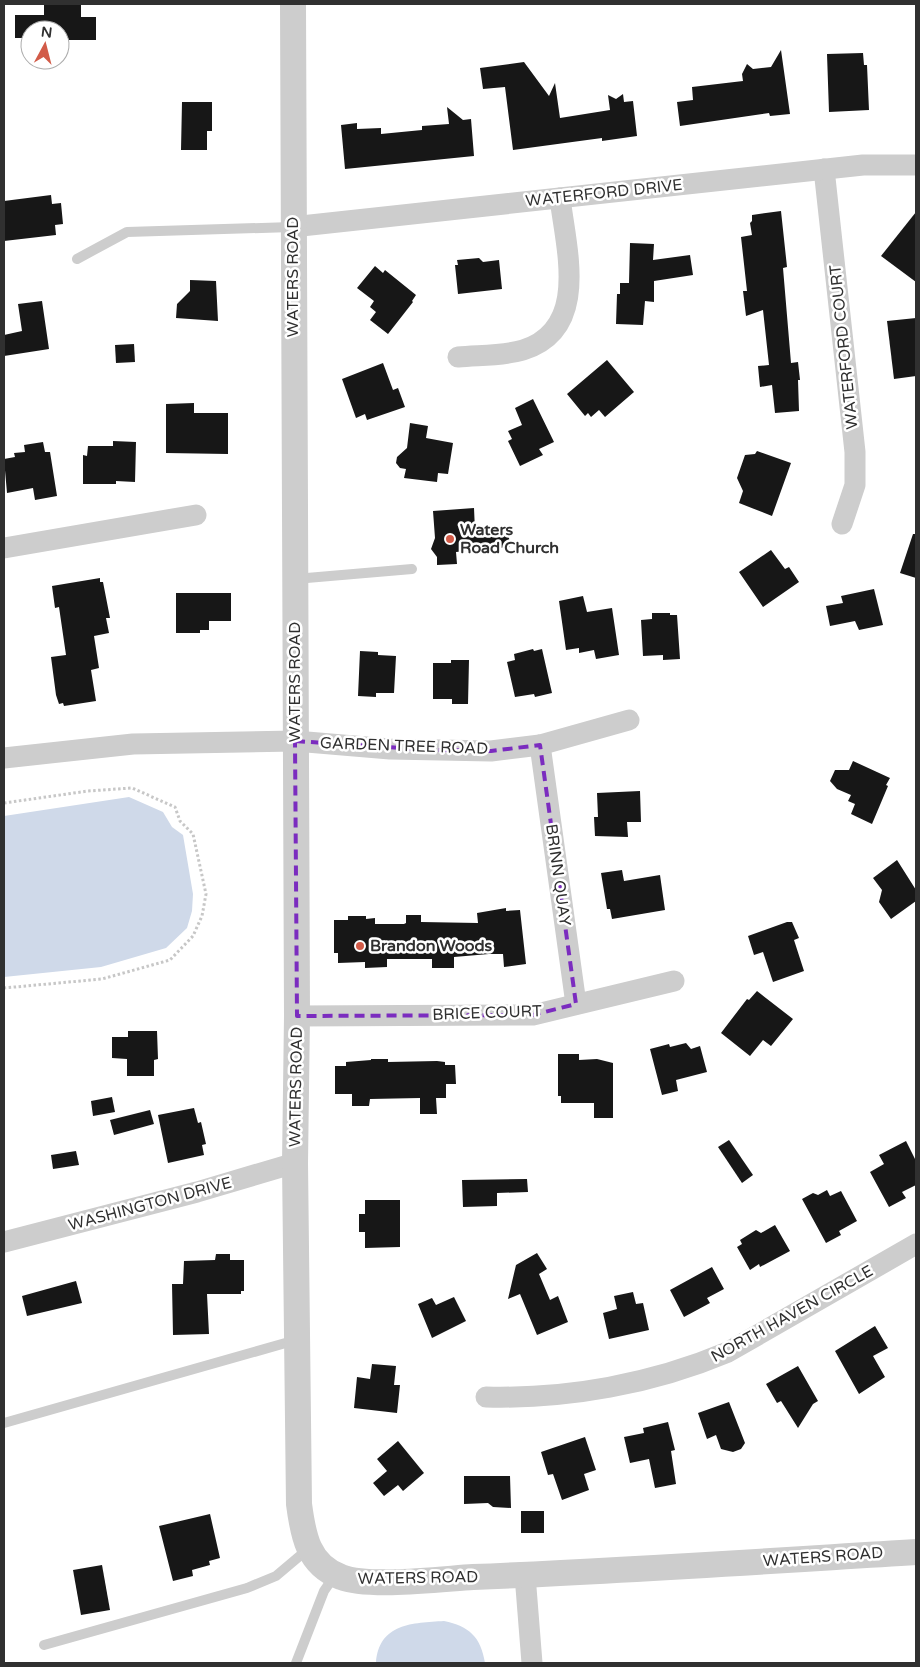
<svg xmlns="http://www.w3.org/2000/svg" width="920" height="1667" viewBox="0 0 920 1667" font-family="'Varela Round',sans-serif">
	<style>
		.water { fill: #cfd9e9 }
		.building { fill: #171717 }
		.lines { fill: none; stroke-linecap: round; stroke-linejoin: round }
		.path { stroke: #c7c7c7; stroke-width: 3; stroke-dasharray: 2.5 2.5; stroke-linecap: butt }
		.service { stroke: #cdcdcd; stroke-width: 10 }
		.minor { stroke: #cdcdcd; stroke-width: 21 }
		.tertiary { stroke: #cdcdcd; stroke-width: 26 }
		.marked { fill: none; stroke: #7b2cbf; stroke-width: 4; stroke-dasharray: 10 6; stroke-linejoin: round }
		.poi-dot { fill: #d25b48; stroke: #fff; stroke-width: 2 }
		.labels { text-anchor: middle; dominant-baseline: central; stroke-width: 5; stroke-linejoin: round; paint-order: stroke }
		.street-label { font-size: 16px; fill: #303030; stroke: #fff }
		.poi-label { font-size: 16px; font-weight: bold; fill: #303030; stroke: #fff; text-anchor: start }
	</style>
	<rect width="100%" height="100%" fill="#fff"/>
	<!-- water -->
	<g class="water">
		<path d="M 129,797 L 163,812 L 172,827 L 183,835 L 193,894 L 192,911 L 187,928 L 166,948 L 101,967 L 4,977 L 4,816 Z"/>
		<path d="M 444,1621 C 469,1626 481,1637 485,1663 L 376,1663 C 379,1623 413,1623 444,1621 Z"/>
	</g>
	<!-- building -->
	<g class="building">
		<path d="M 44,4 L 81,4 L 81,17 L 96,17 L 96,40 L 66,40 L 66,34 L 60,34 L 60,30 L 30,30 L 30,38 L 15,38 L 15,15 L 44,15 Z"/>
		<path d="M 781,50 L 790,114 L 770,116 L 769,113 L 680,126 L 677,102 L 693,100 L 692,87 L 743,81 L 742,74 L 747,64 L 753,69 L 771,67 Z"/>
		<path d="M 863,53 L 864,65 L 867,65 L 869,110 L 829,112 L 827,54 Z"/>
		<path d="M 524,62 L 549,96 L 555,83 L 560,118 L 610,110 L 608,95 L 616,99 L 623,94 L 624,102 L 633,101 L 637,136 L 602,141 L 602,138 L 513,150 L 505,87 L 483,89 L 480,68 Z"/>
		<path d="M 182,102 L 212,102 L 212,131 L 207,131 L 207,150 L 181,150 Z"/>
		<path d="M 447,107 L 463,120 L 471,119 L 474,156 L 345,169 L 341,125 L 357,123 L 357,129 L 381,128 L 381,134 L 422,130 L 422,126 L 449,124 Z"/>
		<path d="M 51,195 L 52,204 L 61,203 L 63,224 L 55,225 L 56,235 L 4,241 L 4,201 Z"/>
		<path d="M 781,211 L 787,267 L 783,268 L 791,363 L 798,362 L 800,380 L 798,380 L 799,411 L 775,413 L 772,385 L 760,387 L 758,366 L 769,365 L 763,310 L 746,316 L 743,291 L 747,291 L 741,237 L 752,235 L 750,223 L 752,221 L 752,215 Z"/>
		<path d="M 916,212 L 916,282 L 881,256 Z"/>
		<path d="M 630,243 L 654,244 L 653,260 L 690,255 L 693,275 L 654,281 L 654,302 L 645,301 L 643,325 L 616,324 L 617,294 L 620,294 L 620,283 L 629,283 Z"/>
		<path d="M 479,258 L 483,262 L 499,260 L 502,289 L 458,294 L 455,265 L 458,265 L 457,260 Z"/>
		<path d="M 375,266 L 383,273 L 385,270 L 416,295 L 412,301 L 413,302 L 388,334 L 370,320 L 376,312 L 370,307 L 374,301 L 357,288 Z"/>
		<path d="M 190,280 L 216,281 L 218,321 L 176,318 L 177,304 L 190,291 Z"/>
		<path d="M 42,301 L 49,349 L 4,356 L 4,335 L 22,331 L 18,304 Z"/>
		<path d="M 916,318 L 916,376 L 894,379 L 887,321 Z"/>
		<path d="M 134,344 L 135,362 L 116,363 L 115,345 Z"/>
		<path d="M 607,360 L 634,392 L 605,417 L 599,410 L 591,417 L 588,413 L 585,416 L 567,394 Z"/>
		<path d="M 383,363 L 393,390 L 398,388 L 405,407 L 367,420 L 365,414 L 356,418 L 342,379 Z"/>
		<path d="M 533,399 L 554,442 L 539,449 L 543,455 L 520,466 L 508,441 L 512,439 L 508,431 L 522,425 L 515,408 Z"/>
		<path d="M 194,403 L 194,413 L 228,413 L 228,454 L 166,453 L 166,404 Z"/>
		<path d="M 410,423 L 428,426 L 426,438 L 453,443 L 448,474 L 438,473 L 437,482 L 404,478 L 406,469 L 400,468 L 396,463 L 397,457 L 407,448 Z"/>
		<path d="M 113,441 L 136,442 L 135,482 L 116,481 L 116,484 L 83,484 L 83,455 L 87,456 L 88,446 L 113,446 Z"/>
		<path d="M 43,442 L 45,452 L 50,452 L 57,496 L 35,500 L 33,488 L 7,493 L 4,459 L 15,457 L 14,453 L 25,452 L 24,445 Z"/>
		<path d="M 757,451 L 791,463 L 772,516 L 739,503 L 743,491 L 737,478 L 745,455 L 755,454 Z"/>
		<path d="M 474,508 L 475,531 L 508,528 L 510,547 L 456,552 L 457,564 L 437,565 L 437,557 L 431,549 L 435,538 L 433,511 Z"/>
		<path d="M 913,534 L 916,534 L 916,578 L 900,573 Z"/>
		<path d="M 771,550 L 785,569 L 789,567 L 799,582 L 763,607 L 739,572 Z"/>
		<path d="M 100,578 L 100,582 L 103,582 L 110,618 L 106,618 L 109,633 L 94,636 L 99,668 L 91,670 L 96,701 L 64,706 L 63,703 L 59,704 L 56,695 L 51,657 L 66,655 L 59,607 L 55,608 L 52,586 Z"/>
		<path d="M 874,589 L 883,625 L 859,630 L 855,621 L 830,626 L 826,606 L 843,603 L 841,596 Z"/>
		<path d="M 176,593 L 231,593 L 231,621 L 209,621 L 209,630 L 200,630 L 200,633 L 176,633 Z"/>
		<path d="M 583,596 L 587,612 L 612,608 L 619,655 L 596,659 L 594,650 L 579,653 L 579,648 L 566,650 L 559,601 Z"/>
		<path d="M 652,613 L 670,613 L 670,615 L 677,615 L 680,659 L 663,660 L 663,655 L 643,656 L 641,620 L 652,619 Z"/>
		<path d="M 533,649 L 534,651 L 542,649 L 552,693 L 535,697 L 534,694 L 515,697 L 507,662 L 515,660 L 514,654 Z"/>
		<path d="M 360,651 L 378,652 L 378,655 L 396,656 L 394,693 L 376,693 L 376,697 L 358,696 Z"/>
		<path d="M 451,660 L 469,660 L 468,704 L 452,704 L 452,699 L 433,699 L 433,663 L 451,663 Z"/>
		<path d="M 853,761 L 890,778 L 886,785 L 888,786 L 872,824 L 851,814 L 855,804 L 848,801 L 851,795 L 837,789 L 830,781 L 835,770 L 849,770 Z"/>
		<path d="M 640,791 L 641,822 L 627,822 L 628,837 L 595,836 L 594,817 L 598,817 L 597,793 Z"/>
		<path d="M 897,860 L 916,890 L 916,901 L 891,919 L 879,902 L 882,890 L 873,878 Z"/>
		<path d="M 622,870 L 624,881 L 660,875 L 665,910 L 612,919 L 610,909 L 607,909 L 601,873 Z"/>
		<path d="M 506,908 L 506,911 L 520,910 L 526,964 L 504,967 L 503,954 L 489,954 L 454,957 L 454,968 L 432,968 L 432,959 L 387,959 L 387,967 L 365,968 L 365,962 L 338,963 L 338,953 L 334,953 L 334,920 L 348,920 L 348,916 L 366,916 L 366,919 L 375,918 L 375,924 L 404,924 L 406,923 L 406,915 L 421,915 L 421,922 L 478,923 L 477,913 Z"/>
		<path d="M 787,922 L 792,922 L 799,938 L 794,940 L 804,971 L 773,982 L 763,952 L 754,955 L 748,936 Z"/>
		<path d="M 757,991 L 793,1019 L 771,1046 L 763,1040 L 750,1056 L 721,1033 L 747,999 L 749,1000 Z"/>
		<path d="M 128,1031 L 157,1031 L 158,1059 L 154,1060 L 154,1076 L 127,1076 L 127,1059 L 112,1058 L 112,1037 L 128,1037 Z"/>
		<path d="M 686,1043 L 691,1049 L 700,1046 L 707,1072 L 676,1080 L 678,1091 L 662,1095 L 650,1049 L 669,1044 L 670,1047 Z"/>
		<path d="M 558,1054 L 579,1054 L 579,1060 L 597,1059 L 613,1063 L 613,1118 L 594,1118 L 594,1103 L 561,1103 L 561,1096 L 558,1096 Z"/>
		<path d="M 371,1059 L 388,1059 L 388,1062 L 437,1061 L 445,1062 L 445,1065 L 455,1065 L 456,1084 L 446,1084 L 446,1098 L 436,1098 L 437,1114 L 420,1114 L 420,1098 L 370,1099 L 369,1106 L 352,1106 L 352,1094 L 335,1094 L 335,1066 L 346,1066 L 346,1062 L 371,1060 Z"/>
		<path d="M 112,1097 L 115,1112 L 93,1116 L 91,1101 Z"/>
		<path d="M 194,1108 L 198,1123 L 201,1122 L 206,1144 L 202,1145 L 204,1155 L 168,1163 L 158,1115 Z"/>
		<path d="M 150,1110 L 154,1124 L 114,1135 L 110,1120 Z"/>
		<path d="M 729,1140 L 753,1175 L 742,1183 L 718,1147 Z"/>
		<path d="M 906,1141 L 916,1161 L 916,1185 L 902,1192 L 906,1198 L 889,1207 L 870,1172 L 884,1164 L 879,1155 Z"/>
		<path d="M 76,1151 L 79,1165 L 53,1169 L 51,1155 Z"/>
		<path d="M 527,1179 L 528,1192 L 497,1193 L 497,1206 L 463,1207 L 462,1180 Z"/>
		<path d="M 827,1190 L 830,1196 L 841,1191 L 857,1221 L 839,1231 L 841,1235 L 826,1243 L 802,1199 L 813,1193 L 818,1195 Z"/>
		<path d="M 365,1200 L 400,1200 L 400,1247 L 365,1248 L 365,1232 L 359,1232 L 359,1214 L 365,1214 Z"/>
		<path d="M 775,1225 L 790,1251 L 760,1267 L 759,1264 L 750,1270 L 737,1247 L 742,1244 L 740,1240 L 756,1230 L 761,1233 Z"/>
		<path d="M 537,1253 L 547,1269 L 539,1274 L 550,1300 L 558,1296 L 568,1322 L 537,1335 L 520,1294 L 508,1299 L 516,1265 Z"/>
		<path d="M 216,1254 L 230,1254 L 230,1260 L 244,1260 L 244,1291 L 241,1291 L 241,1294 L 207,1294 L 209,1334 L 173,1335 L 172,1284 L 183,1284 L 184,1261 L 215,1260 Z"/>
		<path d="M 712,1267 L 724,1289 L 707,1298 L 710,1303 L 684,1317 L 670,1290 Z"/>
		<path d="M 76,1281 L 82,1303 L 27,1316 L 22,1296 Z"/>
		<path d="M 633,1292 L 636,1304 L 643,1303 L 649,1330 L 609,1339 L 603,1313 L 617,1309 L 614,1296 Z"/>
		<path d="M 454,1297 L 466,1321 L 432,1338 L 418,1304 L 432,1298 L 436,1305 Z"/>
		<path d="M 875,1326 L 888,1348 L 873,1356 L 885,1377 L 859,1394 L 835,1351 Z"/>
		<path d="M 372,1364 L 396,1366 L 394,1385 L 400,1385 L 397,1413 L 354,1408 L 357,1377 L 370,1379 Z"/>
		<path d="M 798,1366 L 818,1401 L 813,1404 L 798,1428 L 781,1401 L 777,1403 L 766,1384 Z"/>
		<path d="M 729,1402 L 745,1443 L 741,1449 L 733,1452 L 721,1449 L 716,1435 L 707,1439 L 698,1413 Z"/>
		<path d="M 668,1422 L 675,1450 L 671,1451 L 676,1484 L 655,1488 L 649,1459 L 630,1463 L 624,1437 L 644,1433 L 643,1428 Z"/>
		<path d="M 585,1437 L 596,1470 L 584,1474 L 589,1490 L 562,1500 L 553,1474 L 548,1475 L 541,1452 Z"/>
		<path d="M 398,1441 L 424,1473 L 403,1491 L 398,1485 L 384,1496 L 373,1483 L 387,1471 L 377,1459 Z"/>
		<path d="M 464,1476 L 510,1476 L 511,1508 L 493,1507 L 488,1503 L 464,1504 Z"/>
		<rect x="521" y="1511" width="23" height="22"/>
		<path d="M 210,1514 L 220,1558 L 209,1561 L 210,1565 L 192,1570 L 193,1576 L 173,1581 L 159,1526 Z"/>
		<path d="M 102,1565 L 110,1610 L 81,1615 L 73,1570 Z"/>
	</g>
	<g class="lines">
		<!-- path -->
		<path class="path" d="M 4,803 L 88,791 L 132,788 L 175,807 L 180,821 L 193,834 L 206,894 L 202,916 L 193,936 L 170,960 L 102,979 L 4,988"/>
		<!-- service -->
		<g class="service">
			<path d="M 77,259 L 127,232 L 292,227"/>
			<path d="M 295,579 L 412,569"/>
			<path d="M 4,1423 L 296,1340"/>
			<path d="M 44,1645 L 247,1588 L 276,1576 L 308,1549"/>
			<path d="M 296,1663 L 324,1591 L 335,1575"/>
		</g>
		<!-- minor -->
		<g class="minor">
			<path d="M 824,169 L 855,452 L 855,485 L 842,524"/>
			<path d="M 292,227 L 863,165 L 916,165"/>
			<path d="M 458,357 C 478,355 503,356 523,350 C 590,329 566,249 560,198"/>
			<path d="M 4,548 L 196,515"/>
			<path d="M 540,745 L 576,1004"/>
			<path d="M 4,758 L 133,744 L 295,741 L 390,749 L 491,751 L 540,745 L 629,720"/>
			<path d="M 297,1016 L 533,1015 L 674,981"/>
			<path d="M 4,1242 L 197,1192 L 295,1163"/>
			<path d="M 486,1397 C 568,1399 652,1384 728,1352 L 916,1244"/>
			<path d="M 525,1575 L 532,1663"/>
		</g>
		<!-- tertiary -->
		<path class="tertiary" d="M 293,4 L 297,1016 L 295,1163 L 299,1504 C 303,1535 308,1565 341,1577 C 369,1588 441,1579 473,1577 C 621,1571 769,1561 916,1552"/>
	</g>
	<!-- marked area -->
	<path class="marked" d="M 295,741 L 433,750 L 491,751 L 540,745 L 576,1004 L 533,1015 L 297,1016 Z"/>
	<!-- markers -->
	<g class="poi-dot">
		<circle cx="450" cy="539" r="5"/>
		<circle cx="360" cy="946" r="5"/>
	</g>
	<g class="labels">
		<!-- street labels -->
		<g class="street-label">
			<text transform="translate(604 193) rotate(-6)">WATERFORD DRIVE</text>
			<text transform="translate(293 277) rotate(-90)">WATERS ROAD</text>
			<text transform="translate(844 347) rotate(-96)">WATERFORD COURT</text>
			<text transform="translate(295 682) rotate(-90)">WATERS ROAD</text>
			<text transform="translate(404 746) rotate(2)">GARDEN TREE ROAD</text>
			<text transform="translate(558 875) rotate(82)">BRINN QUAY</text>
			<text transform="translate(487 1013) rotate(-2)">BRICE COURT</text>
			<text transform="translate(296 1087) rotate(-89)">WATERS ROAD</text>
			<text transform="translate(150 1204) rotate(-15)">WASHINGTON DRIVE</text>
			<text transform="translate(792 1314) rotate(-29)">NORTH HAVEN CIRCLE</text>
			<text transform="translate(823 1557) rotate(-4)">WATERS ROAD</text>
			<text transform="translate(418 1578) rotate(-1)">WATERS ROAD</text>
		</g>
		<!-- poi labels -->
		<g class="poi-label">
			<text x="460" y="530">Waters<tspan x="460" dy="18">Road Church</tspan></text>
			<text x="370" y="946">Brandon Woods</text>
		</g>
	</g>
	<!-- border -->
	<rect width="920" height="1667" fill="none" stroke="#303030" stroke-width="10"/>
	<!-- north arrow -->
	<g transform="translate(45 45) rotate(7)"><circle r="24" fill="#ffffff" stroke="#acacac"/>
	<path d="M0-4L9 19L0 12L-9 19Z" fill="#d25b48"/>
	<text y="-8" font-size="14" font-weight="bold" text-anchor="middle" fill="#303030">N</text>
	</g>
</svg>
